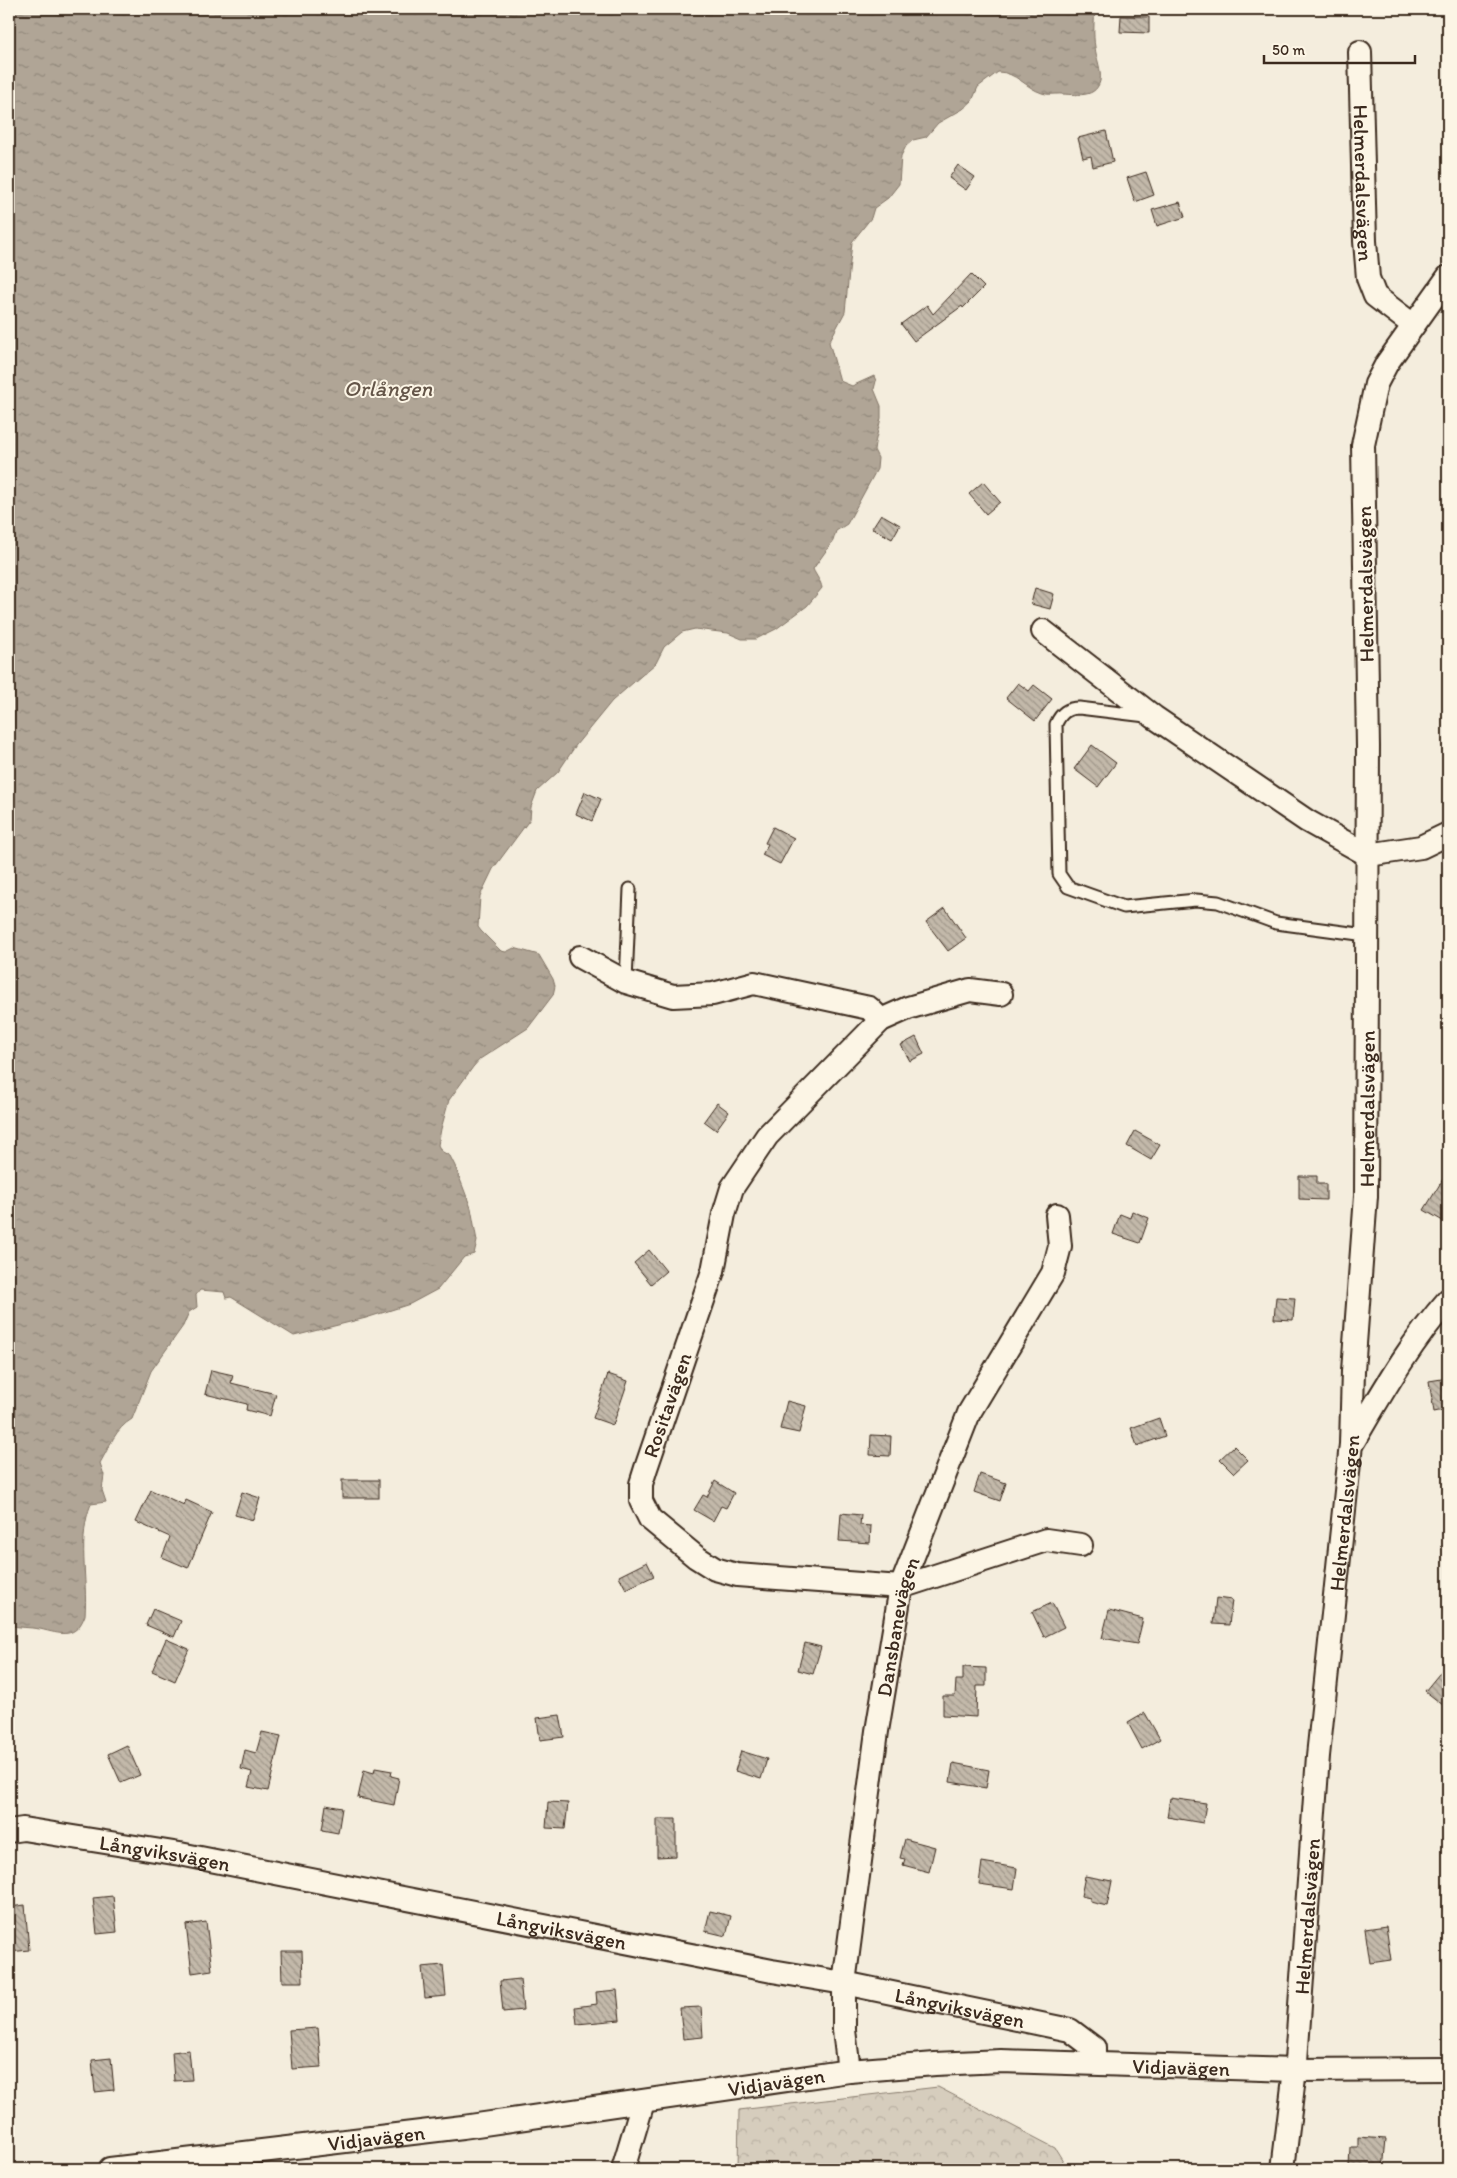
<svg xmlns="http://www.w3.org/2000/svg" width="1457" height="2178" viewBox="0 0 1457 2178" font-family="Itim,sans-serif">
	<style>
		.forest { fill: url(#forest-crowns); stroke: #887c6e }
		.water { fill: url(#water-ripples); stroke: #817466 }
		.building { fill: url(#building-back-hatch); stroke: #3b2a1e }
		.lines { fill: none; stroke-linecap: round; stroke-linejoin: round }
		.lane-casing { stroke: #3b2a1e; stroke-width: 15 }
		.street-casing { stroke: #3b2a1e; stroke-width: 26 }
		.lane { stroke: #fcf5e5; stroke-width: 11 }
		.street { stroke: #fcf5e5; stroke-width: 22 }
		.labels { text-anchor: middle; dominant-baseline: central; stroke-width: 4; stroke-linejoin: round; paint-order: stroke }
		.street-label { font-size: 21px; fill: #3b2a1e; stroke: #fcf5e5 }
		.water-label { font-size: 22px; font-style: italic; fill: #645548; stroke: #fcf5e5 }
	</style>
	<defs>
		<pattern id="forest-crowns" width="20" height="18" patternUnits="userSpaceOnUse" patternTransform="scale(1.25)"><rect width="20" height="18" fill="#d6cdbd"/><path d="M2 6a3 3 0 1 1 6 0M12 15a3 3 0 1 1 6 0" fill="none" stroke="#b9b0a2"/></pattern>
		<pattern id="water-ripples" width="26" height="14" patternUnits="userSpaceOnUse" patternTransform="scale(1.25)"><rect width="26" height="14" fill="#b0a596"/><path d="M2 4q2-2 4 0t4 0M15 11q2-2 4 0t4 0" fill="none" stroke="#90877a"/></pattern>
		<pattern id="building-back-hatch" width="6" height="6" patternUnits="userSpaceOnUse" patternTransform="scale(1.25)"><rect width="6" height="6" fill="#c3b9aa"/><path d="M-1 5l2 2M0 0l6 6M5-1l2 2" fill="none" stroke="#a0978a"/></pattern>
	</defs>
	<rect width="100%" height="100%" fill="#f4eddd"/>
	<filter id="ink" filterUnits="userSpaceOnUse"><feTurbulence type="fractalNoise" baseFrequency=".02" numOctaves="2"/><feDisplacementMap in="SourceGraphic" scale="10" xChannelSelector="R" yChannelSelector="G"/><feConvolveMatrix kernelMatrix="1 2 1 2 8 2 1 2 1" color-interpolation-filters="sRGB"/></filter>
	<g filter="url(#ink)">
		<!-- forest -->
		<path class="forest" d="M 938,2087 L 1055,2148 L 1068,2169 L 738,2169 L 739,2110 Z"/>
		<!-- water -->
		<path class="water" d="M 9,9 L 1095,9 C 1094,21 1093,35 1095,47 C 1096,58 1102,70 1100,81 C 1095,101 1071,93 1057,94 C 1051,94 1048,95 1042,93 C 1026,88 1016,72 998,72 L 978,87 L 972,101 L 963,109 L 938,123 L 926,137 L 913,140 L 906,146 L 901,156 L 899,184 L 888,198 L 874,208 L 871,218 L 852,242 L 845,312 L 829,342 L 840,381 L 852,386 L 874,376 L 876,381 L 874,389 L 881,406 L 881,418 L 875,443 L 874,450 L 878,458 L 877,469 L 847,524 L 836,531 L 833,541 L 813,569 C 816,576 821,581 822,588 L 807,606 L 776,629 L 756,639 L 742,639 L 728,633 L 695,629 L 682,632 L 664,647 L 656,663 L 612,701 L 576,745 L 558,772 L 537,791 L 531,807 L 530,819 L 493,869 L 480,896 L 478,927 L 481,931 L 501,951 L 506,952 L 514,948 L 539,955 L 553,979 L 555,986 L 553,995 L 528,1028 L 480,1059 L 473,1067 L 449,1100 L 441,1129 L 438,1145 L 441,1151 L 450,1156 L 455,1166 L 471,1208 L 477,1241 L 474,1254 L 464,1257 L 438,1289 L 410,1304 L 366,1318 L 294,1336 L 231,1297 L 226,1298 L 224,1292 L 200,1290 L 196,1295 L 197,1307 L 189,1312 L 183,1326 L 151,1371 L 132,1419 C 115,1429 110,1446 100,1463 L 104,1475 L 102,1490 L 106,1502 L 91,1504 C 77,1538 88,1579 85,1615 C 76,1640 61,1634 40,1629 C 29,1627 19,1628 9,1625 Z"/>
		<!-- building -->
		<g class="building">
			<path d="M 1121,16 L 1149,17 L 1149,33 L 1120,32 Z"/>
			<path d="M 1106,131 L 1113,162 L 1093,167 L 1091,156 L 1083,158 L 1078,138 Z"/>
			<path d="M 958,165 L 975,177 L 966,190 L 949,178 Z"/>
			<path d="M 1146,172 L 1154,195 L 1135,202 L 1127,178 Z"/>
			<path d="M 1180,202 L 1185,217 L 1157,226 L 1152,210 Z"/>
			<path d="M 971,274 L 984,287 L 963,308 L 962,306 L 914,341 L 901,324 L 927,305 L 933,314 Z"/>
			<path d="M 983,482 L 1000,502 L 986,514 L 969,494 Z"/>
			<path d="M 881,514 L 900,525 L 892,539 L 872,528 Z"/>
			<path d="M 1035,588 L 1054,594 L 1050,609 L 1031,604 Z"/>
			<path d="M 1018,683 L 1029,691 L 1034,685 L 1052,699 L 1035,721 L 1006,698 Z"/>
			<path d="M 1092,745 L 1116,763 L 1098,787 L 1074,769 Z"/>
			<path d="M 585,792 L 601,799 L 592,821 L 576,814 Z"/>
			<path d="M 773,827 L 794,838 L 780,864 L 762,855 L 768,844 L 765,843 Z"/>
			<path d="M 945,908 L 966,938 L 948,951 L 926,922 Z"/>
			<path d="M 916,1037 L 924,1054 L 910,1061 L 901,1045 Z"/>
			<path d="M 717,1103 L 729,1112 L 716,1130 L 704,1121 Z"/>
			<path d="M 1135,1131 L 1160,1145 L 1151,1160 L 1127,1146 Z"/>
			<path d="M 1448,1171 L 1448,1224 L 1424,1210 Z"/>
			<path d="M 1299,1176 L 1317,1176 L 1317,1184 L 1326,1184 L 1326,1200 L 1299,1199 Z"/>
			<path d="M 1132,1211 L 1149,1218 L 1140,1243 L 1113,1234 L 1120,1214 L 1130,1218 Z"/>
			<path d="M 649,1250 L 666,1271 L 651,1284 L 634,1263 Z"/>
			<path d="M 1276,1297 L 1295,1298 L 1293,1320 L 1274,1319 Z"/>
			<path d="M 211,1370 L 233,1375 L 231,1383 L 276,1394 L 270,1416 L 246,1410 L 247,1404 L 205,1394 Z"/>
			<path d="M 608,1374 L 628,1381 L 613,1425 L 593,1418 Z"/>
			<path d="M 1448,1378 L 1448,1409 L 1434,1412 L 1429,1381 Z"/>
			<path d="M 787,1401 L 806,1406 L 799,1433 L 780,1429 Z"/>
			<path d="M 1159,1418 L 1165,1436 L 1137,1446 L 1131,1428 Z"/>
			<path d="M 871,1435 L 891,1436 L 890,1456 L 870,1455 Z"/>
			<path d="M 1234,1446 L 1248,1460 L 1234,1473 L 1220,1459 Z"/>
			<path d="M 980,1474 L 1006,1483 L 1000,1501 L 974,1492 Z"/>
			<rect x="342" y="1480" width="37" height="18"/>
			<path d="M 715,1481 L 734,1493 L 726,1508 L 721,1506 L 713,1521 L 694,1510 L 703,1495 L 707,1497 Z"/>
			<path d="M 151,1490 L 184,1505 L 186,1500 L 212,1512 L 188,1568 L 162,1557 L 170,1537 L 136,1522 Z"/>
			<path d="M 242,1492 L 260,1498 L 253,1520 L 235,1515 Z"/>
			<path d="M 841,1513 L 861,1515 L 860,1525 L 871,1526 L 870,1543 L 839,1541 Z"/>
			<path d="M 647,1562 L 654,1576 L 626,1589 L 619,1576 Z"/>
			<path d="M 1216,1598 L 1232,1600 L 1229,1625 L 1213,1624 Z"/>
			<path d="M 1052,1603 L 1064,1627 L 1044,1637 L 1032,1612 Z"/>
			<path d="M 153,1609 L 181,1621 L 174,1637 L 146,1625 Z"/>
			<path d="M 1109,1610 L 1143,1619 L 1137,1644 L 1102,1638 Z"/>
			<path d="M 166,1639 L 189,1649 L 175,1681 L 152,1671 Z"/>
			<path d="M 805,1643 L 821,1647 L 813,1674 L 798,1670 Z"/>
			<path d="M 1448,1663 L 1448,1709 L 1425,1691 Z"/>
			<path d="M 963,1667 L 986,1668 L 986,1686 L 977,1686 L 976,1717 L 943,1715 L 943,1696 L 955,1696 L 956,1680 L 963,1680 Z"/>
			<path d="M 1145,1713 L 1160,1739 L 1142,1749 L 1128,1723 Z"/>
			<path d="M 560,1715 L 564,1737 L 540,1740 L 537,1718 Z"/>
			<path d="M 262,1732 L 281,1736 L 268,1791 L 248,1787 L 252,1772 L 241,1769 L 245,1750 L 256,1753 Z"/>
			<path d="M 127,1745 L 140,1775 L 121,1783 L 108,1754 Z"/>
			<path d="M 741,1751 L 767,1759 L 761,1779 L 735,1771 Z"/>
			<path d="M 953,1763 L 989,1770 L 986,1788 L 950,1782 Z"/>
			<path d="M 375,1768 L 392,1771 L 391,1776 L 399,1778 L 394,1805 L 358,1798 L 364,1770 L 374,1773 Z"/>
			<path d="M 1170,1798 L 1206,1803 L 1203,1823 L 1167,1817 Z"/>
			<path d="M 548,1802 L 568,1803 L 565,1829 L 546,1828 Z"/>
			<path d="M 326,1805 L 342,1808 L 338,1833 L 322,1830 Z"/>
			<path d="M 657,1819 L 676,1819 L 676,1856 L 657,1857 Z"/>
			<path d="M 905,1839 L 935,1847 L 929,1872 L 903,1865 L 905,1859 L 900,1858 Z"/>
			<path d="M 982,1862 L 1017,1868 L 1014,1889 L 979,1884 Z"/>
			<path d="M 1085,1876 L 1112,1881 L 1107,1906 L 1090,1902 L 1090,1898 L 1081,1896 Z"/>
			<path d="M 113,1896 L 117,1932 L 97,1934 L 93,1898 Z"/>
			<path d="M 25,1905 L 29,1950 L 9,1952 L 9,1907 Z"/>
			<path d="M 710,1911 L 731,1916 L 726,1936 L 705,1931 Z"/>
			<path d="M 206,1922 L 212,1970 L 192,1973 L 186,1925 Z"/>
			<path d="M 1386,1926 L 1391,1960 L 1370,1963 L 1365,1929 Z"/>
			<path d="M 281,1951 L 302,1951 L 303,1982 L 282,1982 Z"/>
			<path d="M 443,1965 L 446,1996 L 425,1998 L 422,1967 Z"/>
			<path d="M 520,1979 L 523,2010 L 503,2012 L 500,1981 Z"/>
			<path d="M 617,1990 L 620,2020 L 577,2024 L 575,2007 L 597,2004 L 596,1992 Z"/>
			<path d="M 701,2007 L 703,2037 L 683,2039 L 680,2008 Z"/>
			<path d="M 318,2028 L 321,2067 L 292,2069 L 289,2030 Z"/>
			<path d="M 189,2050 L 192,2080 L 174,2081 L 172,2052 Z"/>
			<path d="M 111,2058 L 114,2090 L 95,2092 L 92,2060 Z"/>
			<path d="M 1358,2137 L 1386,2139 L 1383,2169 L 1355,2169 L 1349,2167 L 1350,2147 L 1358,2147 Z"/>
		</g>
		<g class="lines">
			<!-- lane casing -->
			<g class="lane-casing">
				<g id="lane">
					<path d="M 1146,716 L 1079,708 C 1067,708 1061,713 1056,724 L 1059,874 L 1068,887 L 1124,907 L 1196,900 L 1218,902 L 1276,923 L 1366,935"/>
					<path d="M 626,982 L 630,889"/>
				</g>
			</g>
			<!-- street casing -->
			<g class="street-casing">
				<g id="street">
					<path id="s1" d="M 1360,52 L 1365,241 L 1368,278 L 1375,296 L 1413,325"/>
					<path d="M 1043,631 L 1154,717 L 1307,821 L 1368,855 L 1421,847 L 1448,834"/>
					<path d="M 580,957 L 626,982 L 673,996 L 713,994 L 754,983 L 869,1008 L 881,1020"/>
					<path d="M 1001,994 L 970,990 L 908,1008 L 881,1020 L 767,1136 L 732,1188 L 724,1214 L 713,1271 L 646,1468 L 641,1484 L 641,1501 L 650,1519 L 696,1557 L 715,1569 L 737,1575 L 901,1587 L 1046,1540 L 1081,1545"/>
					<path d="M 1353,1442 C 1382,1393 1410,1343 1448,1300"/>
					<path id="s2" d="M 9,1831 L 23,1829 L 180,1854 L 772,1971 L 844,1983 L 1070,2030 L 1094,2048 L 1094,2062"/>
					<path id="s3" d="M 849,2071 L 844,2030 L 844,1983 L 877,1731 L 901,1587 L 969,1413 L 1053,1273 L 1060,1246 L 1057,1215"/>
					<path id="s4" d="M 110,2169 L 463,2127 L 849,2071 L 935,2064 L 1001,2061 L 1294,2070 L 1448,2069"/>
					<path d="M 623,2169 L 643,2102"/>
					<path id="s5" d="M 1283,2169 L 1296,2061 L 1318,1756 L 1351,1444 L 1353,1371 L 1366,1196 L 1368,746 L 1363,445 L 1376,384 L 1387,363 L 1448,277"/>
				</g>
			</g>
			<!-- lane -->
			<use href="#lane" class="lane"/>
			<!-- street -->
			<use href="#street" class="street"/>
		</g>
	</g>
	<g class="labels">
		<!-- street labels -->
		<g class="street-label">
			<text stroke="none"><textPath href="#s1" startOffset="131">Helmerdalsvägen</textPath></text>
			<text transform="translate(1365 584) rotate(-91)">Helmerdalsvägen</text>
			<text stroke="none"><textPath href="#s5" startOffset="1064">Helmerdalsvägen</textPath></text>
			<text transform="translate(667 1405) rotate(-71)">Rositavägen</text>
			<text stroke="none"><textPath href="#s5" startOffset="659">Helmerdalsvägen</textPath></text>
			<text stroke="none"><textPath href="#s3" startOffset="449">Dansbanevägen</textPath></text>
			<text stroke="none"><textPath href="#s2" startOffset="158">Långviksvägen</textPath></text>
			<text stroke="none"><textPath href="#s5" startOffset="254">Helmerdalsvägen</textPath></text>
			<text stroke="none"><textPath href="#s2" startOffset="562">Långviksvägen</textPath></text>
			<text stroke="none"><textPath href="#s2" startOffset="968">Långviksvägen</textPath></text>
			<text stroke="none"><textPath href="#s4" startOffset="1078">Vidjavägen</textPath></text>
			<text stroke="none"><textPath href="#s4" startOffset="672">Vidjavägen</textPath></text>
			<text stroke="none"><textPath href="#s4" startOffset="268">Vidjavägen</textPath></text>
		</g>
		<!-- water labels -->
		<g class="water-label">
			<text x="388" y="388">Orlången</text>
		</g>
	</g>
	<!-- margin -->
	<rect width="1457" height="2178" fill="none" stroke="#fcf5e5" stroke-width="30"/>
	<rect x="15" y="15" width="1427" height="2148" fill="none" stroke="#3b2a1e" stroke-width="2" filter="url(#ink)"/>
	<!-- scale -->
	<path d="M1264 55v8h151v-8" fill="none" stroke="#3b2a1e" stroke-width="2.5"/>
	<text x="1272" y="55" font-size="15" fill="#3b2a1e" stroke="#fcf5e5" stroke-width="4" paint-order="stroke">50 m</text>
</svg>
